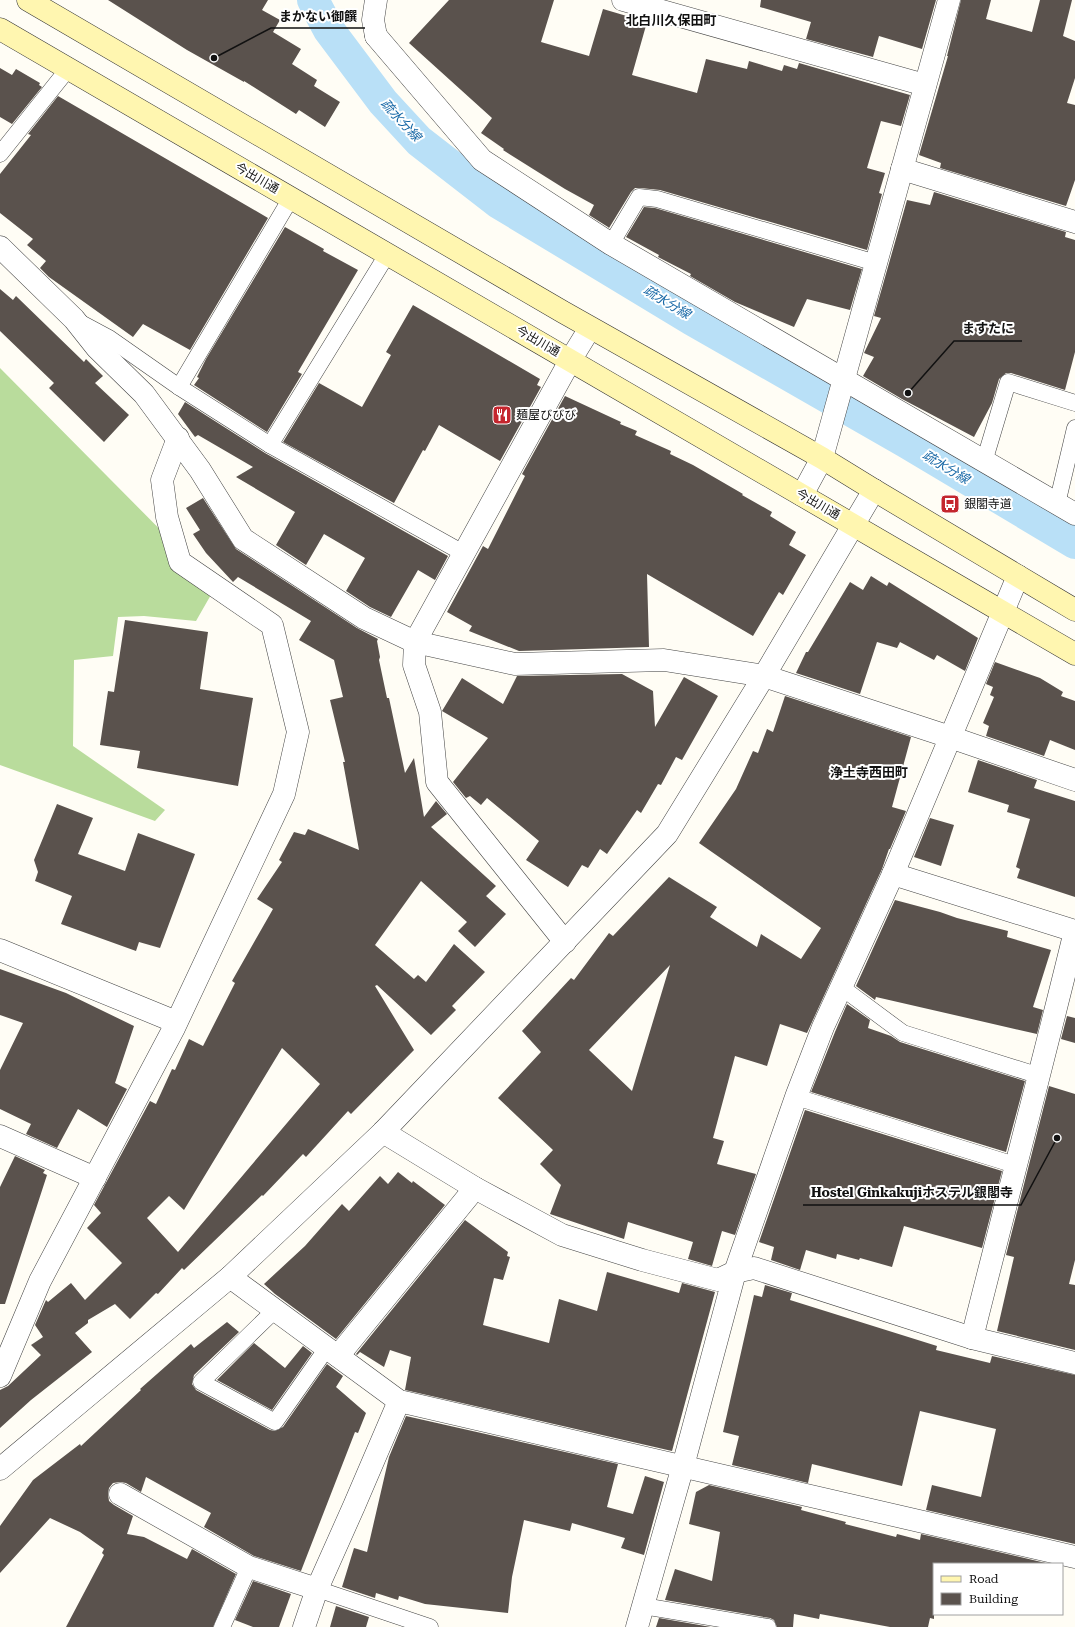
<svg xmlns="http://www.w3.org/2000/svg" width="1075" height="1627" viewBox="0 0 1075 1627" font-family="'Roboto Serif','Noto Sans JP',serif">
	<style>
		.forest { fill: #b9dc9c }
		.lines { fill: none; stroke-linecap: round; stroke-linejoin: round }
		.canal { stroke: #b9e0f7; stroke-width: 32 }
		.building { fill: #5a524d; fill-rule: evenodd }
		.service-casing { stroke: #444; stroke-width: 17 }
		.pedestrian-casing { stroke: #444; stroke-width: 23 }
		.minor-casing { stroke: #444; stroke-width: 23 }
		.tertiary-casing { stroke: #444; stroke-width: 23 }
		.secondary-casing { stroke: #333; stroke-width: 23 }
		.service { stroke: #fff; stroke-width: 16 }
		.pedestrian { stroke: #fff; stroke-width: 22 }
		.minor { stroke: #fff; stroke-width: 22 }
		.tertiary { stroke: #fff; stroke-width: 22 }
		.secondary { stroke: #fff6b0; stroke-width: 22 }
		.labels { text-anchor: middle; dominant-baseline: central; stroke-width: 4; stroke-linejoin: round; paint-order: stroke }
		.street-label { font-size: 12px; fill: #111; stroke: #fff }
		.poi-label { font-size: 12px; fill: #111; stroke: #fff; text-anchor: start }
		.neighbourhood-label { font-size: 13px; font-weight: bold; fill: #111; stroke: #fff }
		.water-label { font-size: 13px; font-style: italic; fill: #1768a6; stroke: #fff }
		.leader { fill: none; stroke: #111; stroke-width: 1.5 }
		.callout-dot { fill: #111; stroke: #fff; stroke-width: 1.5 }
		.callout-label { font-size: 13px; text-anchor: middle; font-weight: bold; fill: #111; stroke: #fff; stroke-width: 4; stroke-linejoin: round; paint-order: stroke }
	</style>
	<rect width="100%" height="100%" fill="#fffdf5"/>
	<!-- forest -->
	<path class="forest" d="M 0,368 L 216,586 L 196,621 L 144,616 L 118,617 L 113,656 L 74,660 L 73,746 L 165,810 L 155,821 L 0,765 Z"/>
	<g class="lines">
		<!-- canal -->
		<path class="canal" d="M 313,0 L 329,30 L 383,102 L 419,141 L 499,203 L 691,319 L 906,442 L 1075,543"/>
	</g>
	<!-- building -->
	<g class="building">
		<path d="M 108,0 L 268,0 L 262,10 L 280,20 L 273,32 L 301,49 L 292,64 L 317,80 L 314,86 L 340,102 L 325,127 L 299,110 L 296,114 L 244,81 L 244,82 L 187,50 Z"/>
		<path d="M 449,0 L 554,0 L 541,42 L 589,56 L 603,9 L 647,22 L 632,75 L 697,93 L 706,59 L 747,69 L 749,61 L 782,71 L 784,65 L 797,69 L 799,63 L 910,95 L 901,126 L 881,121 L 867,168 L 885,173 L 879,193 L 882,194 L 867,250 L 660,190 L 640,188 L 635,188 L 631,192 L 609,228 L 608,227 L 589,215 L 594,205 L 565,189 L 503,150 L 504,149 L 481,133 L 492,118 L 409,43 Z"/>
		<path d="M 761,0 L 936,0 L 922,49 L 879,36 L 873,57 L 806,39 L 811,22 L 760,7 Z"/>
		<path d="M 961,0 L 991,0 L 986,19 L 1032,32 L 1040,0 L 1072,0 L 1063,36 L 1075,41 L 1075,78 L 1067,103 L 1075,105 L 1075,180 L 1066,206 L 940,168 L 941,163 L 919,155 L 948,56 L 947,56 Z"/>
		<path d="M 0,68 L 12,75 L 16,69 L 40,83 L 39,85 L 42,87 L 12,124 L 0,117 Z"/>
		<path d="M 58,96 L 268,218 L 190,350 L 143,324 L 133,337 L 49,277 L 40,268 L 46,261 L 27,245 L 33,239 L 0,213 L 0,174 L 31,135 L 28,134 Z"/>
		<path d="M 934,192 L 1066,232 L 1065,237 L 1075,240 L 1075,352 L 1065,390 L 1011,373 L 1006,373 L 999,379 L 992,403 L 974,437 L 902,399 L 863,376 L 874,357 L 864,353 L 881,318 L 874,316 L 907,200 L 930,205 Z"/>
		<path d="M 644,207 L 655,208 L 862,269 L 850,310 L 807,299 L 794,327 L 735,302 L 690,276 L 691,274 L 658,257 L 659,255 L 626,237 Z"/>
		<path d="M 285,227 L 324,249 L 323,251 L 358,270 L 298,372 L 302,374 L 267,432 L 194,385 L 199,378 L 197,377 L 206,359 Z"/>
		<path d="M 0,289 L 13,300 L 16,296 L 84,362 L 86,359 L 103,376 L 95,383 L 129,415 L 104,442 L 49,388 L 54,383 L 0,331 Z"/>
		<path d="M 413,305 L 540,379 L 537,385 L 541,387 L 500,461 L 439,425 L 425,451 L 423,450 L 394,503 L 283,442 L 319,383 L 362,407 L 391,355 L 386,352 Z"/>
		<path d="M 565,396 L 621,422 L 620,424 L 637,431 L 635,435 L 671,451 L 670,454 L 693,465 L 743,494 L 742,495 L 772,512 L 770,516 L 796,532 L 789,545 L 806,555 L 783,595 L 779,592 L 753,636 L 647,574 L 649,647 L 519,651 L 469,631 L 472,626 L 447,612 L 483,546 L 488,549 L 525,476 L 522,474 Z"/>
		<path d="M 185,402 L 265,453 L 448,556 L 435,580 L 418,570 L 391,617 L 370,607 L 346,591 L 365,558 L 324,534 L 306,565 L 276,545 L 295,512 L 236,477 L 253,467 L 198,435 L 195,437 L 178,414 Z"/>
		<path d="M 203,498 L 236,549 L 357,628 L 378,639 L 377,641 L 380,657 L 379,660 L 387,698 L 389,698 L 405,773 L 414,758 L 424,817 L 436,801 L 447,814 L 431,827 L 496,886 L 486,896 L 506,914 L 475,947 L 458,931 L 467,922 L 421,881 L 375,945 L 414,979 L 418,975 L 426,982 L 454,944 L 485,972 L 452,1006 L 456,1010 L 431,1035 L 377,985 L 375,986 L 414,1050 L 351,1114 L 348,1111 L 306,1157 L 303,1154 L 263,1196 L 262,1195 L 184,1270 L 182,1268 L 158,1294 L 156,1293 L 130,1319 L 115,1304 L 88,1320 L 88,1323 L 75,1333 L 92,1352 L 31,1400 L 0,1428 L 0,1390 L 8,1386 L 41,1355 L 31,1345 L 43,1337 L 35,1325 L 46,1300 L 48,1302 L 71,1283 L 85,1300 L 122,1263 L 87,1228 L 101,1213 L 94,1205 L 150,1101 L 156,1104 L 172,1069 L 175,1070 L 189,1039 L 203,1046 L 235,983 L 232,981 L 273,909 L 257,899 L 282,862 L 279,860 L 294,832 L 305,835 L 308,829 L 359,850 L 343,762 L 345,762 L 330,700 L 343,697 L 334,660 L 299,640 L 311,621 L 238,577 L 233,582 L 206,553 L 193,534 L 200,530 L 186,508 ZM 282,1048 L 320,1084 L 178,1252 L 147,1218 L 169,1196 L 184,1210 Z"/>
		<path d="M 871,576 L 887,586 L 889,582 L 978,638 L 965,671 L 937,655 L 934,660 L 900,642 L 897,648 L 877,642 L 860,694 L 796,673 L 806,652 L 808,652 L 850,582 L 863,590 Z"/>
		<path d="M 125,620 L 208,632 L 200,689 L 253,698 L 238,786 L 137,768 L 140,751 L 100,745 L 108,691 L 114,692 Z"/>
		<path d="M 995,662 L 1040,678 L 1063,692 L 1061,696 L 1075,701 L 1075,750 L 1050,740 L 1044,756 L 986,736 L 989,726 L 983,723 L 994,697 L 990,695 L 993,687 L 986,684 Z"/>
		<path d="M 622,674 L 653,691 L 655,727 L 684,677 L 718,696 L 682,760 L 676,757 L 661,785 L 658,784 L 641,813 L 637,810 L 607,854 L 600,849 L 588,868 L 582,865 L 568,887 L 526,860 L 539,841 L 487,798 L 481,805 L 470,796 L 466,798 L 453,782 L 488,738 L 442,711 L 462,678 L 503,704 L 517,676 Z"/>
		<path d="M 785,696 L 911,737 L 892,807 L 906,811 L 890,849 L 889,849 L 882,869 L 807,1033 L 780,1024 L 767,1066 L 735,1056 L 713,1138 L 724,1141 L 717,1164 L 756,1174 L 735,1235 L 722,1231 L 712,1266 L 688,1259 L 693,1242 L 628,1222 L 624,1239 L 550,1214 L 561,1185 L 540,1164 L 553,1150 L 498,1098 L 541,1052 L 522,1031 L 571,978 L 574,980 L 609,933 L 613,936 L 669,877 L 717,907 L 710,917 L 757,947 L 761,934 L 801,959 L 821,928 L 699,843 L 736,789 L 753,751 L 758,753 L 767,729 L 773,732 ZM 670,965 L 632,1091 L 589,1050 Z"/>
		<path d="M 978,760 L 1037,780 L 1034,788 L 1075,801 L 1075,897 L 1017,878 L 1020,869 L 1016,867 L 1030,819 L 1007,812 L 1009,805 L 968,792 Z"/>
		<path d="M 57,804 L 93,818 L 78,854 L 125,871 L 138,833 L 195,854 L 160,948 L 139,942 L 136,951 L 61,924 L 72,896 L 35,881 L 38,872 L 34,860 Z"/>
		<path d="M 930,818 L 954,825 L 941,866 L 914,857 Z"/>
		<path d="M 895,900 L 940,912 L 957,918 L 1008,931 L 1007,937 L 1051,950 L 1033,1007 L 1043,1010 L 1037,1034 L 876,997 L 875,1000 L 856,986 Z"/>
		<path d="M 0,969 L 66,993 L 134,1026 L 115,1083 L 127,1089 L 107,1127 L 78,1109 L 57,1148 L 26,1134 L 31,1124 L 0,1109 L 0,1070 L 23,1023 L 0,1015 Z"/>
		<path d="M 847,1004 L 870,1020 L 868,1028 L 891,1036 L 900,1042 L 1025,1081 L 1006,1152 L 811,1092 L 835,1032 Z"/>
		<path d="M 1067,1016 L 1075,1018 L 1075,1043 L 1061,1039 Z"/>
		<path d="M 1049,1086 L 1075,1094 L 1075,1260 L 1069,1284 L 1075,1285 L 1075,1350 L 997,1331 L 1014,1257 L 1006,1255 Z"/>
		<path d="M 805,1110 L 1002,1171 L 982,1248 L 904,1226 L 892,1267 L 860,1258 L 859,1260 L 837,1254 L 836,1259 L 806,1250 L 800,1270 L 771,1260 L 774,1247 L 759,1242 Z"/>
		<path d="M 15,1156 L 45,1170 L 43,1173 L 47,1175 L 5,1304 L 0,1304 L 0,1187 Z"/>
		<path d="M 398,1172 L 412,1183 L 413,1181 L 445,1205 L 336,1339 L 275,1294 L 264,1284 L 305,1246 L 342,1204 L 349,1211 L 380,1176 L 388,1184 Z"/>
		<path d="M 465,1220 L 508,1252 L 507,1256 L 510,1257 L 503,1280 L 494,1278 L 483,1325 L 549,1343 L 559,1299 L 597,1311 L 607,1272 L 679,1293 L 682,1283 L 715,1292 L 672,1451 L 405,1390 L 411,1357 L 390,1350 L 384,1367 L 360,1352 L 357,1355 L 356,1354 Z"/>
		<path d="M 765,1285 L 792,1293 L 790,1300 L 937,1346 L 936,1350 L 990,1363 L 992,1356 L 1075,1375 L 1075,1544 L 926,1510 L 932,1485 L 981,1497 L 996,1429 L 920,1411 L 902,1486 L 812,1464 L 808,1483 L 732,1465 L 739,1436 L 723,1432 L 754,1295 L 762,1297 Z"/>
		<path d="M 227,1322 L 239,1332 L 194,1375 L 192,1384 L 196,1390 L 270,1430 L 275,1431 L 283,1427 L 327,1364 L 343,1376 L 336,1387 L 366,1413 L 358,1433 L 355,1432 L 301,1571 L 254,1556 L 204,1527 L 211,1513 L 146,1477 L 141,1492 L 126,1483 L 120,1482 L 113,1483 L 109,1488 L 108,1494 L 109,1501 L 114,1505 L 133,1516 L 127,1534 L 144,1537 L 187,1559 L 192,1549 L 236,1574 L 213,1627 L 66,1627 L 104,1555 L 102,1553 L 104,1549 L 80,1532 L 50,1518 L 0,1573 L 0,1526 L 33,1480 L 80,1444 L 81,1446 L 141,1390 L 140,1389 L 191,1344 L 194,1348 Z"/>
		<path d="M 254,1343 L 285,1368 L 303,1346 L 312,1353 L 272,1410 L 217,1380 Z"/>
		<path d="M 406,1416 L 618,1464 L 607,1507 L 633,1514 L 645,1476 L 664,1482 L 644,1555 L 621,1548 L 625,1538 L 572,1523 L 570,1531 L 524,1520 L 512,1577 L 508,1613 L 425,1604 L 399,1596 L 398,1600 L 376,1593 L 375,1598 L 342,1587 L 354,1548 L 367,1552 L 389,1457 Z"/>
		<path d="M 709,1485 L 802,1507 L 801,1510 L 846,1522 L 845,1524 L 896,1537 L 897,1534 L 920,1540 L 921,1534 L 1050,1564 L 934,1564 L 934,1619 L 930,1618 L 928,1627 L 890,1627 L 820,1614 L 819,1619 L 794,1614 L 793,1627 L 777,1627 L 774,1620 L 770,1618 L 665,1600 L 675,1569 L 712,1581 L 720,1532 L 689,1524 L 696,1492 Z"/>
		<path d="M 253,1581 L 291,1594 L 279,1627 L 253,1627 L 235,1620 Z"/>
		<path d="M 336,1606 L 369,1617 L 366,1627 L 330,1627 Z"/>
		<path d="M 659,1618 L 711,1627 L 656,1627 Z"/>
	</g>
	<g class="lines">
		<!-- service casing -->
		<g class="service-casing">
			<g id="service">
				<path d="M 0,154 L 68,69"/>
				<path d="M 611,244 L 639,197 L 657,199 L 876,263"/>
				<path d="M 81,323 L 109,338 L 179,387 L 270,445 L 465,554"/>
				<path d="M 179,387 L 291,198"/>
				<path d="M 270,445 L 388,253"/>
				<path d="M 984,462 L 1008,382 L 1075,403"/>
				<path d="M 1057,504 L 1075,428"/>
				<path d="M 841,987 L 903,1033 L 1040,1076"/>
				<path d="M 796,1097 L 1015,1165"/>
				<path d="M 275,1310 L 201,1382 L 275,1422 L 327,1348"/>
				<path d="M 317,1589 L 430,1627"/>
				<path d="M 643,1606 L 768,1627"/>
				<path d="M 222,1627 L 249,1567"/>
			</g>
		</g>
		<!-- pedestrian casing -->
		<g class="pedestrian-casing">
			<path id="pedestrian" d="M 376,36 L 482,160 L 611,244 L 1075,514"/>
		</g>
		<!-- minor casing -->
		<g class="minor-casing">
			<g id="minor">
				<path d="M 623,0 L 925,85"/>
				<path d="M 376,36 L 373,20 L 376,0"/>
				<path d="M 902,169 L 1075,222"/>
				<path d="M 0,247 L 74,319 L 97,348 L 144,394 L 200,470 L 243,539 L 364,618 L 415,642 L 515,664 L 664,660 L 764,676 L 950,737 L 1075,780"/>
				<path d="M 802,495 L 822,458 L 949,0"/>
				<path d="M 893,874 L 1075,931"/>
				<path d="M 565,942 L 437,782 L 430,712 L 414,665 L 415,642 L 571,359 L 590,328"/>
				<path d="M 0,950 L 176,1022"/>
				<path d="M 383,1132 L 475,1188 L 562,1235 L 642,1260 L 718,1280 L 735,1272 L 754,1268 L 972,1338 L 1075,1363"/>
				<path d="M 0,1136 L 95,1178"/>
				<path d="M 230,1277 L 399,1401 L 1075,1557"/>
				<path d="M 972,1338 C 1006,1202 1042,1067 1075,931"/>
				<path d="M 338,1356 L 475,1188"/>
				<path d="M 0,1376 L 40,1281 L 174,1028 L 284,794 L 298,732 L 272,625 L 180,562 L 167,517 L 162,480 L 178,438"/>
				<path d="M 120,1494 L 249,1567 L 317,1589"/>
				<path d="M 304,1627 L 317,1589 L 354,1506 L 399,1401"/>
				<path d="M 637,1627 L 683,1466 L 735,1272 L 796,1097 L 823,1027 L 893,874 L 1018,576"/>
			</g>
		</g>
		<!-- tertiary casing -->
		<g class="tertiary-casing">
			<path id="tertiary" d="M 0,1469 L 230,1277 L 383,1132 L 667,834 L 764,676 L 874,490"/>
		</g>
		<!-- secondary casing -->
		<g class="secondary-casing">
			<g id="secondary">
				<path d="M 28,0 L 563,312 L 822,458 L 874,490 L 1075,610"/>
				<path d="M 0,29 L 1075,654"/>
			</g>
		</g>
		<!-- service -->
		<use href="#service" class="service"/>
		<!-- pedestrian -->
		<use href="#pedestrian" class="pedestrian"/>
		<!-- minor -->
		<use href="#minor" class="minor"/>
		<!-- tertiary -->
		<use href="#tertiary" class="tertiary"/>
		<!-- secondary -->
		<use href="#secondary" class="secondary"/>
	</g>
	<!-- icons -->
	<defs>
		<g id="restaurant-square" transform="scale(1)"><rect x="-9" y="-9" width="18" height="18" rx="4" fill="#c4262e" stroke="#fff"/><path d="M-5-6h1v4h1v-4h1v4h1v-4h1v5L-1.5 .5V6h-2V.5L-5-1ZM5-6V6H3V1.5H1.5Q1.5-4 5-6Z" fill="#fff"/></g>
		<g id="bus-square" transform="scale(1)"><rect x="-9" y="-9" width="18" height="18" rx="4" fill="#c4262e" stroke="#fff"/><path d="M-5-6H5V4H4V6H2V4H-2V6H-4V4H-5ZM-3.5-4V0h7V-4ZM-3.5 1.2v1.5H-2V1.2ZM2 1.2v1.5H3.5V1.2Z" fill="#fff"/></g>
	</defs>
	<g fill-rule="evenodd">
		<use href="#restaurant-square" x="502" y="415"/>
		<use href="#bus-square" x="950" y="504"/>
	</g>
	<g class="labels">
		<!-- street labels -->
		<g class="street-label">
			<text transform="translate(257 178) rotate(30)">今出川通</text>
			<text transform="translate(538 341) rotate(30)">今出川通</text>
			<text transform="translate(818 504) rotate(30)">今出川通</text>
		</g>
		<!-- poi labels -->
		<g class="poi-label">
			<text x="516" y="415">麺屋びびび</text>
			<text x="964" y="504">銀閣寺道</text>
		</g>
		<!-- neighbourhood labels -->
		<g class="neighbourhood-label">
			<text x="671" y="20">北白川久保田町</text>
			<text x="869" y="772">浄土寺西田町</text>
		</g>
		<!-- water labels -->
		<g class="water-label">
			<text transform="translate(401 120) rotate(47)">疏水分線</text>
			<text transform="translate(667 302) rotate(31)">疏水分線</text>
			<text transform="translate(946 467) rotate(31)">疏水分線</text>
		</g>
	</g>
	<!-- callouts -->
	<path class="leader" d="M214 58L271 28H365M908 393L954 341H1022M1057 1138L1021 1205H803"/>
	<g class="callout-dot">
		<circle cx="214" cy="58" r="4"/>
		<circle cx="908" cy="393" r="4"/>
		<circle cx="1057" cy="1138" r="4"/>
	</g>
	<g class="callout-label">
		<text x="318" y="21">まかない御饌</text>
		<text x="988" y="333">ますたに</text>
		<text x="912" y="1197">Hostel Ginkakujiホステル銀閣寺</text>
	</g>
	<!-- legend -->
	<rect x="933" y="1563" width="130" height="52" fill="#ffffff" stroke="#a0a0a0"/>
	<rect x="941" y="1576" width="20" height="6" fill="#fff6b0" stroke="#a0a0a0"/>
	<text x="969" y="1583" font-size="12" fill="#111111">Road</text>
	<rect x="941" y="1593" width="20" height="12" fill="#5a524d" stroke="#a0a0a0"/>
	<text x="969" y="1603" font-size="12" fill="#111111">Building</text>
</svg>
